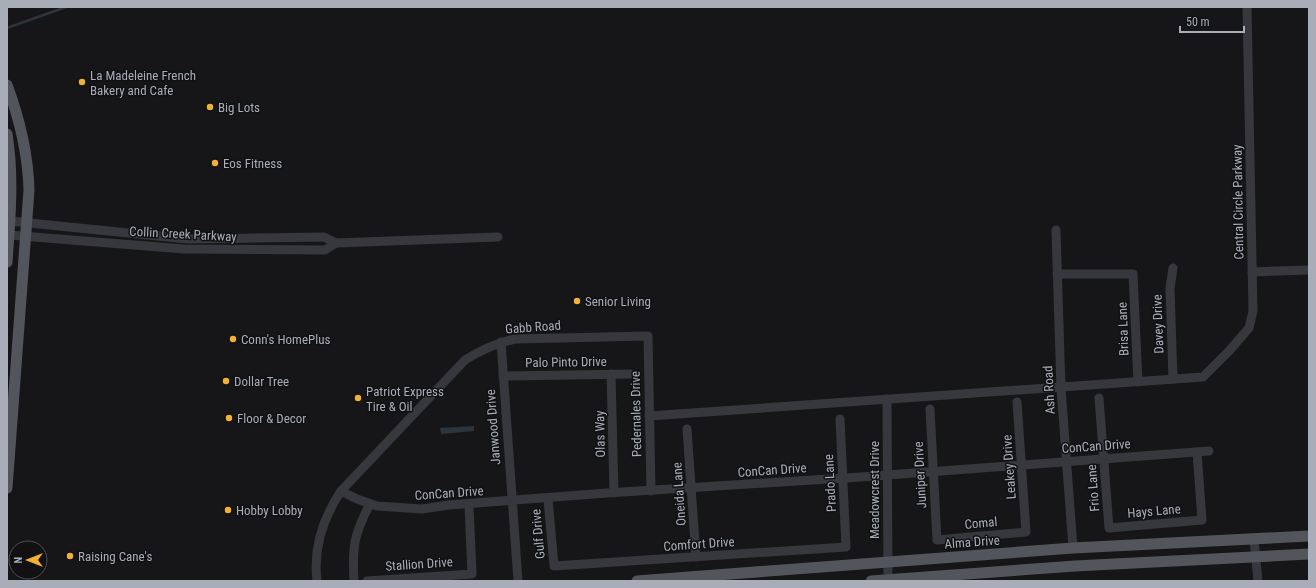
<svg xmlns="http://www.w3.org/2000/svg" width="1316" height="588" viewBox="0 0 1316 588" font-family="'Roboto Condensed',sans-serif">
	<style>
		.water { fill: #2c353c }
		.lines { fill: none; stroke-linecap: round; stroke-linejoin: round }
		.stream { stroke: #2c353c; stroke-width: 2.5 }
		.minor { stroke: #37383d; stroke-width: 9 }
		.major { stroke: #53555c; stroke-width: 11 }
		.poi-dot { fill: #f2b134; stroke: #111113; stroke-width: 1.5 }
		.labels { text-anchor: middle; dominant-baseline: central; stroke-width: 3; stroke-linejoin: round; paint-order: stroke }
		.poi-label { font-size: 13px; fill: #a8adb8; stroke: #111113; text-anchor: start }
		.street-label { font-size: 13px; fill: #a8adb8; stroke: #111113 }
	</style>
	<rect width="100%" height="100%" fill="#161618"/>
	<!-- water -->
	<path class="water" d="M 474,426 L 474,431 L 441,434 L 440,428 Z"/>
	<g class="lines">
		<!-- stream -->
		<path class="stream" d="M 7,28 L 66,7"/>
		<!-- minor -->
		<g class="minor">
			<path d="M 10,221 L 187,239 L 324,237 L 336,243"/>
			<path d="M 1056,230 L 1061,388 L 1073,548"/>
			<path d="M 9,235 L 184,249 L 325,250 L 336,243 L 498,237"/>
			<path d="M 1173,268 L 1170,288 L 1173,379"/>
			<path d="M 1252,272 L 1309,270"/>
			<path d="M 1057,274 L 1133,274 L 1138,382"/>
			<path d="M 501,342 L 518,581"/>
			<path d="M 611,374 L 614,493"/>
			<path d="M 503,376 L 630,374"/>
			<path d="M 1099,398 L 1109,528 L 1202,520 L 1197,452"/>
			<path d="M 887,399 L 888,581"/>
			<path d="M 930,409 L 937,540 L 1026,532 L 1017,402"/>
			<path d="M 649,416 L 1203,377 L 1229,351 L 1249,328 L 1253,311 L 1247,7"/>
			<path d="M 687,429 L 696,557"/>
			<path d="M 341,491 L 357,499 L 377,506 L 422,509 L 449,505 L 607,493 L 861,477 L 1209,451"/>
			<path d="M 548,499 L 554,566 L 846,547 L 840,419"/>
			<path d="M 1254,539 L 1258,581"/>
			<path d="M 317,581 C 313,548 323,518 341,491 L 465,360 C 481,350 496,343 515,339 L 648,336 L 651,491"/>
			<path d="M 354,581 C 352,547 354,534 370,504"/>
			<path d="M 367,581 L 472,574 L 469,505"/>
		</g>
		<!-- major -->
		<g class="major">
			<path d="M 7,85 C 20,120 28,153 29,190 L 7,488"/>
			<path d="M 7,134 C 14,177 10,219 7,262"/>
			<path d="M 637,581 L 1073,548 L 1309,536"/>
			<path d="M 871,581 L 1075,566 L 1309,554"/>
		</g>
	</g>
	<!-- markers -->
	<g class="poi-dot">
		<circle cx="82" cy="82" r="4"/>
		<circle cx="210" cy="107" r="4"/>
		<circle cx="215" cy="163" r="4"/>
		<circle cx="577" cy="301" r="4"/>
		<circle cx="233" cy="339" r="4"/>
		<circle cx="226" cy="381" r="4"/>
		<circle cx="358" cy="398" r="4"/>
		<circle cx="229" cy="418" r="4"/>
		<circle cx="228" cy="510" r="4"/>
		<circle cx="70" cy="556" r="4"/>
	</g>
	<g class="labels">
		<!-- poi labels -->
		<g class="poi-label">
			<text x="90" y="75">La Madeleine French<tspan x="90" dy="15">Bakery and Cafe</tspan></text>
			<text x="218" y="107">Big Lots</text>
			<text x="223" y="163">Eos Fitness</text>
			<text x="585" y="301">Senior Living</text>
			<text x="241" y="339">Conn's HomePlus</text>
			<text x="234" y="381">Dollar Tree</text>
			<text x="366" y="391">Patriot Express<tspan x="366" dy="15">Tire &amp; Oil</tspan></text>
			<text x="237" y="418">Floor &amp; Decor</text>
			<text x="236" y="510">Hobby Lobby</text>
			<text x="78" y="556">Raising Cane's</text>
		</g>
		<!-- street labels -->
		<g class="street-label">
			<text transform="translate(1238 202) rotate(-91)">Central Circle Parkway</text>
			<text transform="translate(183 234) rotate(3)">Collin Creek Parkway</text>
			<text transform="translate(1158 324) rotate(-92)">Davey Drive</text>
			<text transform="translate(533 327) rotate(-4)">Gabb Road</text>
			<text transform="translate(1123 329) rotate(-92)">Brisa Lane</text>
			<text transform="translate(566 362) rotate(-1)">Palo Pinto Drive</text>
			<text transform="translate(1049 390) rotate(-93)">Ash Road</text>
			<text transform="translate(636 414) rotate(-91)">Pedernales Drive</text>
			<text transform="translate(493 427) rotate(-94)">Janwood Drive</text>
			<text transform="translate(600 434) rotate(-91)">Olas Way</text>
			<text transform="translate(1096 446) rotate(-4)">ConCan Drive</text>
			<text transform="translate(1009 467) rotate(-94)">Leakey Drive</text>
			<text transform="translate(772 470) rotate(-4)">ConCan Drive</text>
			<text transform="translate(920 475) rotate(-93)">Juniper Drive</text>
			<text transform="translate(830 483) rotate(-93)">Prado Lane</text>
			<text transform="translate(1093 488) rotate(-94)">Frio Lane</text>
			<text transform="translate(874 490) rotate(-90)">Meadowcrest Drive</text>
			<text transform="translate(449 493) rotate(-4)">ConCan Drive</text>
			<text transform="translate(679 494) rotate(-94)">Oneida Lane</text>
			<text transform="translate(1154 511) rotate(-5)">Hays Lane</text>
			<text transform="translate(981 523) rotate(-5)">Comal</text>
			<text transform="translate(538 534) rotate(-95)">Gulf Drive</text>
			<text transform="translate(972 542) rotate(-4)">Alma Drive</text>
			<text transform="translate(699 544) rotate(-4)">Comfort Drive</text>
			<text transform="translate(419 564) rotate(-4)">Stallion Drive</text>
		</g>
	</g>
	<!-- border -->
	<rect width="1316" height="588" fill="none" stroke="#a8adb8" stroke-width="16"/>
	<!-- north arrow -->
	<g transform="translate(28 560) rotate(270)"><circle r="19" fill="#111113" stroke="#4d4f55"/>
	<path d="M0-3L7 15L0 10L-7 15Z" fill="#f2b134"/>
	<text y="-6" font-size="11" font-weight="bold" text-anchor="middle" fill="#a8adb8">N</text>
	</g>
	<!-- scale -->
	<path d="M1180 26v6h64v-6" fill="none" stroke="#a8adb8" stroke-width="2"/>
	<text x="1186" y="26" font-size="12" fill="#a8adb8" stroke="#111113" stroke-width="3" paint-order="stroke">50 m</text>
</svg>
